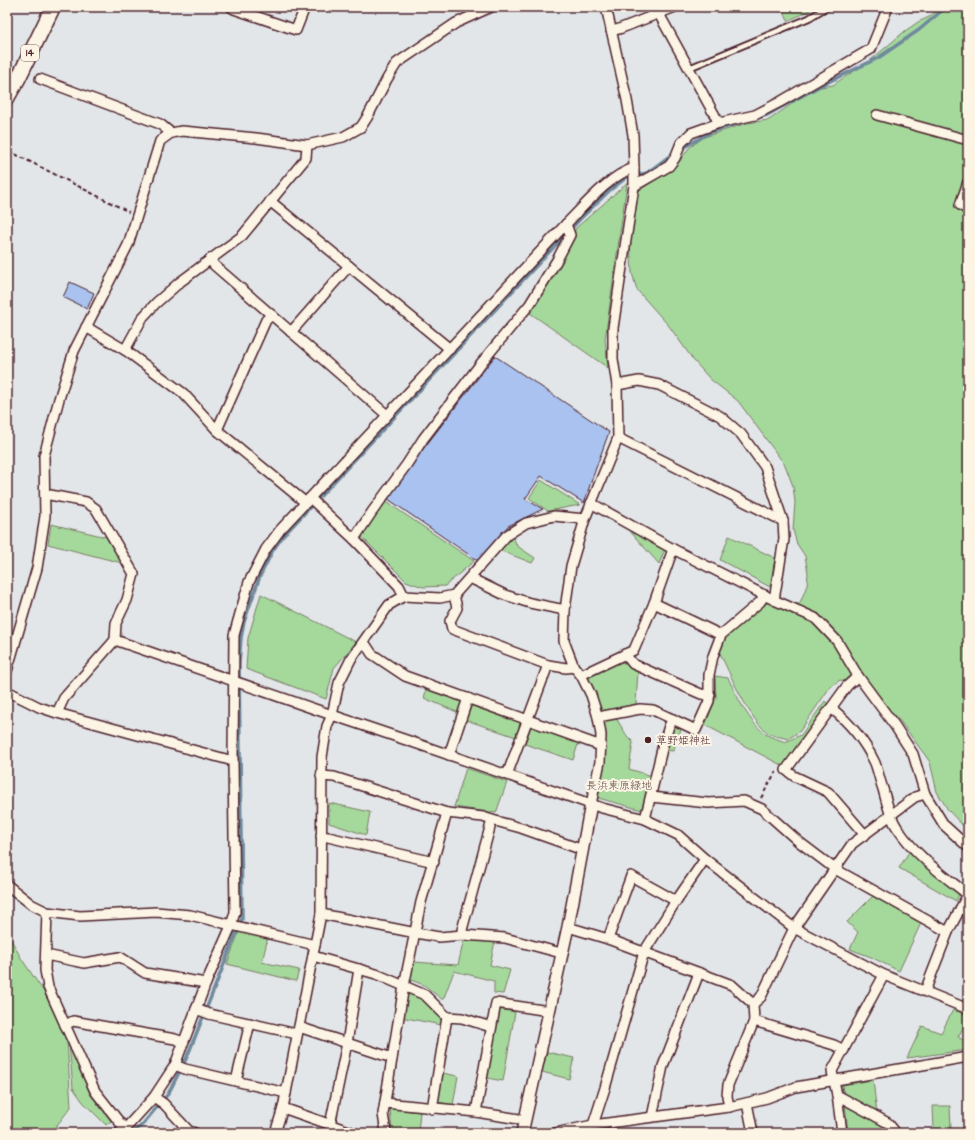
<svg xmlns="http://www.w3.org/2000/svg" width="975" height="1140" viewBox="0 0 975 1140" font-family="'Architects Daughter','Klee One',sans-serif">
	<style>
		.green { fill: #a5d99c; stroke: #787c64 }
		.lines { fill: none; stroke-linecap: round; stroke-linejoin: round }
		.stream { stroke: #6f8a9d; stroke-width: 3.5 }
		.building { fill: #a9c2ef; stroke: #4a1f2b }
		.service-casing { stroke: #4a1f2b; stroke-width: 8 }
		.minor-casing { stroke: #4a1f2b; stroke-width: 12 }
		.tertiary-casing { stroke: #4a1f2b; stroke-width: 14 }
		.primary-casing { stroke: #4a1f2b; stroke-width: 17 }
		.path { stroke: #4a1f2b; stroke-width: 2; stroke-dasharray: 4 3; stroke-linecap: butt }
		.service { stroke: #fcf5e5; stroke-width: 4.5 }
		.minor { stroke: #fcf5e5; stroke-width: 9 }
		.tertiary { stroke: #fcf5e5; stroke-width: 11 }
		.primary { stroke: #fcf5e5; stroke-width: 14 }
		.poi-dot { fill: #4a1f2b; stroke: #fcf5e5; stroke-width: 1.5 }
		.labels { text-anchor: middle; dominant-baseline: central; stroke-width: 4; stroke-linejoin: round; paint-order: stroke }
		.shield { fill: #fcf5e5; stroke: #7f5f63; stroke-width: 1 }
		.shield-label { font-size: 10px; font-weight: bold; fill: #4a1f2b }
		.poi-label { font-size: 11px; fill: #4a1f2b; stroke: #fcf5e5; text-anchor: start }
		.park-label { font-size: 11px; fill: #614e47; stroke: #fcf5e5 }
	</style>
	<rect width="100%" height="100%" fill="#e3e6e8"/>
	<filter id="ink" filterUnits="userSpaceOnUse"><feTurbulence type="fractalNoise" baseFrequency=".025" numOctaves="2"/><feDisplacementMap in="SourceGraphic" scale="8" xChannelSelector="R" yChannelSelector="G"/><feConvolveMatrix kernelMatrix="1 2 1 2 8 2 1 2 1" color-interpolation-filters="sRGB"/></filter>
	<g filter="url(#ink)">
		<!-- green -->
		<g class="green">
			<path d="M 782,7 L 816,7 L 788,21 Z"/>
			<path d="M 941,7 L 968,7 L 968,831 L 948,810 L 937,792 L 930,762 L 900,721 L 859,685 L 840,680 L 830,687 L 800,731 L 788,739 C 783,737 776,737 770,734 C 751,724 729,672 719,651 L 724,639 L 766,603 L 800,603 L 807,585 L 808,573 L 805,556 L 797,544 L 793,530 L 795,502 L 793,486 L 785,465 L 738,401 L 710,379 L 694,361 L 669,326 L 637,290 L 632,273 L 629,226 L 634,194 L 676,166 L 689,148 L 704,137 L 747,123 L 769,120 L 793,103 L 810,89 L 833,85 L 872,59 L 905,31 L 918,22 L 929,17 Z"/>
			<path d="M 627,183 L 605,339 L 608,368 L 530,313 L 566,250 L 576,228 Z"/>
			<path d="M 541,480 L 580,505 L 548,511 L 529,498 Z"/>
			<path d="M 385,501 L 474,561 L 445,586 L 423,587 L 406,581 L 360,535 Z"/>
			<path d="M 51,524 L 106,537 L 122,563 L 48,544 Z"/>
			<path d="M 628,529 L 665,549 L 659,564 Z"/>
			<path d="M 729,536 L 775,558 L 770,587 L 720,560 Z"/>
			<path d="M 513,537 L 517,546 L 535,558 L 532,563 L 499,550 Z"/>
			<path d="M 261,594 L 356,642 L 334,668 L 326,699 L 246,669 L 248,638 Z"/>
			<path d="M 620,661 L 638,670 L 636,704 L 603,713 L 587,677 Z"/>
			<path d="M 715,676 L 728,678 C 738,698 748,722 767,735 C 772,738 779,739 785,742 L 801,735 L 825,701 L 831,708 L 783,766 L 705,725 L 716,698 Z"/>
			<path d="M 427,687 L 459,698 L 463,702 L 459,713 L 424,698 Z"/>
			<path d="M 472,704 L 521,721 L 516,737 L 466,720 Z"/>
			<path d="M 616,718 L 627,736 L 633,742 L 629,769 L 652,776 L 642,810 L 598,798 L 605,759 L 603,721 Z"/>
			<path d="M 673,725 L 681,729 L 673,751 L 665,750 Z"/>
			<path d="M 531,726 L 579,741 L 573,760 L 525,744 Z"/>
			<path d="M 466,768 L 507,782 L 496,813 L 454,807 Z"/>
			<path d="M 329,803 L 370,812 L 366,835 L 329,823 Z"/>
			<path d="M 909,852 L 959,894 L 956,901 L 899,868 Z"/>
			<path d="M 874,895 L 921,923 L 899,971 L 871,957 L 850,949 L 858,932 L 847,922 Z"/>
			<path d="M 7,932 L 21,958 L 44,992 L 67,1039 L 71,1107 L 51,1133 L 7,1133 Z"/>
			<path d="M 239,932 L 268,937 L 262,962 L 299,970 L 296,981 L 227,964 Z"/>
			<path d="M 464,939 L 495,941 L 490,965 L 510,970 L 503,994 L 494,993 L 494,981 L 454,971 L 443,1000 L 424,985 L 411,980 L 413,962 L 458,965 Z"/>
			<path d="M 407,991 L 423,997 L 442,1018 L 441,1025 L 401,1017 Z"/>
			<path d="M 498,1009 L 515,1012 L 503,1081 L 487,1078 Z"/>
			<path d="M 953,1010 L 968,1015 L 968,1019 L 958,1037 L 968,1043 L 967,1050 L 907,1058 L 922,1026 L 941,1033 Z"/>
			<path d="M 69,1043 L 90,1094 L 111,1121 L 106,1125 L 83,1102 L 73,1088 Z"/>
			<path d="M 547,1052 L 574,1058 L 569,1079 L 542,1072 Z"/>
			<path d="M 442,1073 L 458,1076 L 453,1105 L 437,1102 Z"/>
			<path d="M 873,1080 L 877,1114 L 844,1096 L 842,1085 Z"/>
			<path d="M 845,1103 L 888,1128 L 889,1133 L 848,1133 Z"/>
			<path d="M 933,1106 L 950,1106 L 951,1129 L 934,1130 Z"/>
			<path d="M 390,1108 L 420,1112 L 418,1133 L 392,1133 Z"/>
		</g>
		<g class="lines">
			<!-- stream -->
			<g class="stream">
				<path d="M 760,117 L 767,115 L 820,86 L 878,58 L 919,30 L 946,7"/>
				<path d="M 681,149 L 711,132 L 739,123"/>
				<path d="M 132,1133 L 142,1125 L 168,1094 L 187,1057 L 242,919 L 239,663 L 241,638 L 244,622 L 260,576 L 273,550 L 283,536 L 581,218 L 610,190 L 627,177 L 647,173 L 675,152"/>
			</g>
		</g>
		<!-- building -->
		<g class="building">
			<path d="M 70,282 L 94,293 L 87,309 L 63,297 Z"/>
			<path d="M 495,356 L 609,432 L 592,479 L 584,503 L 541,476 L 525,499 L 543,509 L 508,526 L 478,561 L 388,499 L 410,466 Z"/>
		</g>
		<g class="lines">
			<!-- service casing -->
			<g class="service-casing">
				<path id="service" d="M 689,68 L 809,18 L 827,7"/>
			</g>
			<!-- minor casing -->
			<g class="minor-casing">
				<g id="minor">
					<path d="M 231,7 L 234,9 L 296,30 L 305,7"/>
					<path d="M 659,14 L 719,123"/>
					<path d="M 611,31 L 619,29 L 675,7"/>
					<path d="M 40,79 L 160,124 L 171,133"/>
					<path d="M 877,115 L 968,140"/>
					<path d="M 968,182 L 960,205 L 968,210"/>
					<path d="M 634,186 L 669,166 L 675,158 L 681,143 L 691,133 L 719,123 L 755,115 L 780,102 L 871,49 L 888,7"/>
					<path d="M 270,201 L 450,349"/>
					<path d="M 210,259 L 214,265 L 387,415"/>
					<path d="M 86,327 L 125,350 L 183,393 L 217,430 L 306,503"/>
					<path d="M 291,332 L 349,266"/>
					<path d="M 125,350 L 143,317 L 156,303 L 180,282 L 242,236 L 306,158 L 307,145"/>
					<path d="M 617,385 L 639,381 L 659,385 L 720,416 L 741,434 L 765,467 L 783,521 L 784,539 L 774,600"/>
					<path d="M 217,430 L 266,320 L 272,315"/>
					<path d="M 618,438 L 783,521"/>
					<path d="M 45,494 L 86,502 L 96,509 L 134,574 L 127,600 L 116,623 L 115,640"/>
					<path d="M 310,498 L 354,539 L 399,586 L 404,596"/>
					<path d="M 591,503 L 673,549 L 774,600 L 815,618 L 837,641 L 858,676 L 895,726 L 913,754 L 925,794 L 944,825 L 968,847"/>
					<path d="M 354,539 L 372,512 L 407,464 L 423,439 L 482,362 L 530,304 L 557,260 L 570,235 L 566,224"/>
					<path d="M 470,578 L 505,595 L 530,603 L 565,610"/>
					<path d="M 454,595 L 457,608 L 450,621 L 452,629 L 548,665 L 566,668 L 574,667"/>
					<path d="M 654,603 L 721,635 L 760,602 L 765,595"/>
					<path d="M 364,642 L 372,654 L 405,676 L 601,746"/>
					<path d="M 625,654 L 633,664 L 701,694 L 710,695"/>
					<path d="M 7,671 L 37,568 L 45,516 L 44,456 L 59,399 L 74,351 L 128,245 L 160,141 L 171,133 L 182,131 L 256,138 L 307,145 L 343,137 L 361,127 L 368,116 L 387,79 L 397,63 L 456,23 L 491,7"/>
					<path d="M 581,675 L 634,650 L 654,603 L 673,549"/>
					<path d="M 858,676 L 847,686 L 786,770 L 794,776 L 828,792 L 865,835"/>
					<path d="M 7,691 L 39,707 L 57,713 L 233,761"/>
					<path d="M 831,708 C 849,722 865,742 875,763 C 878,771 880,781 883,789 C 887,803 890,818 898,829 C 916,856 943,875 967,894"/>
					<path d="M 57,713 L 64,698 L 115,640 L 332,715 L 415,743 L 602,808 L 645,819 L 678,835 L 705,859 L 794,928 L 884,975 L 968,1009"/>
					<path d="M 598,717 L 640,709 L 653,710 L 696,730 L 709,701 L 709,675 L 713,656 L 721,635"/>
					<path d="M 449,755 L 468,698"/>
					<path d="M 507,775 L 548,665"/>
					<path d="M 321,776 L 334,777 L 447,813 L 421,902 L 404,986 L 383,1114 L 386,1133"/>
					<path d="M 651,797 L 708,803 L 744,801 L 762,809 L 798,841 L 835,869 L 948,932"/>
					<path d="M 591,804 L 600,762 L 601,735 L 598,717 L 591,695 L 581,675 L 574,667 L 564,641 L 565,610 L 571,566 L 585,519 L 618,438 L 617,385 L 613,359 L 613,328 L 634,186 L 634,168 L 633,135 L 627,100 L 606,7"/>
					<path d="M 447,813 L 483,817 L 492,820 L 462,930 L 463,935"/>
					<path d="M 645,819 L 663,745 L 669,726 L 673,719"/>
					<path d="M 492,820 L 521,828 L 583,850"/>
					<path d="M 321,836 L 328,837 L 434,862"/>
					<path d="M 7,885 L 31,904 L 47,912 L 80,916 L 156,912 L 190,915 L 315,945"/>
					<path d="M 676,901 L 705,859"/>
					<path d="M 47,912 L 45,970 L 48,987 L 95,1091 L 128,1133"/>
					<path d="M 321,914 L 416,933 L 439,937 L 463,935 L 505,938 L 561,953"/>
					<path d="M 568,927 L 608,939 L 732,985 L 753,1004 L 754,1021 L 728,1085 L 727,1096 L 729,1107"/>
					<path d="M 46,955 L 84,963 L 120,957 L 145,973 L 206,983"/>
					<path d="M 313,956 L 376,974 L 425,995 L 447,1017"/>
					<path d="M 884,975 L 832,1071 L 837,1095 L 888,1123 L 896,1133"/>
					<path d="M 925,991 L 948,932 L 968,894"/>
					<path d="M 753,1004 L 761,997 L 794,928 L 852,844 L 915,797 L 925,794"/>
					<path d="M 196,1009 L 209,1014 L 297,1034"/>
					<path d="M 754,1021 L 834,1045 L 844,1050"/>
					<path d="M 65,1025 L 73,1021 L 175,1039 L 183,1042"/>
					<path d="M 299,1027 L 392,1058"/>
					<path d="M 175,1065 L 185,1069 L 286,1093"/>
					<path d="M 236,1081 L 250,1023"/>
					<path d="M 837,1095 L 842,1133"/>
					<path d="M 154,1097 L 164,1104 L 189,1131 L 195,1133"/>
					<path d="M 385,1103 L 476,1112 L 525,1120"/>
					<path d="M 747,1103 L 753,1133"/>
					<path d="M 283,1108 L 354,1133"/>
					<path d="M 432,1109 L 447,1017 L 462,1018 L 491,1027"/>
					<path d="M 476,1112 L 496,1003 L 549,1011"/>
					<path d="M 652,1117 L 663,1066 L 699,973"/>
					<path d="M 330,1125 L 347,1043 L 359,969"/>
					<path d="M 593,1125 L 605,1088 L 644,952 L 676,901 L 631,876 L 608,939"/>
					<path d="M 119,1133 L 125,1129 L 154,1097 L 175,1065 L 206,983 L 231,926 L 235,912 L 233,761 L 234,635 L 249,582 L 266,549 L 280,530 L 566,224 C 584,206 610,175 634,168"/>
					<path d="M 275,1133 L 283,1108 L 321,914 L 322,757 L 327,726 L 332,715 L 339,683 L 351,659 L 389,605 L 404,596 L 440,598 L 454,595 L 507,535 L 526,523 L 554,516 L 585,519"/>
					<path d="M 555,1133 L 593,1125 L 729,1107 L 767,1098 L 796,1087 L 968,1057"/>
				</g>
			</g>
			<!-- tertiary casing -->
			<g class="tertiary-casing">
				<path id="tertiary" d="M 522,1133 L 568,927 L 591,804"/>
			</g>
			<!-- primary casing -->
			<g class="primary-casing">
				<path id="primary" d="M 7,98 L 18,79 L 53,7"/>
			</g>
			<!-- path -->
			<g class="path">
				<path d="M 9,151 L 129,212"/>
				<path d="M 761,798 L 776,771"/>
			</g>
			<!-- service -->
			<use href="#service" class="service"/>
			<!-- minor -->
			<use href="#minor" class="minor"/>
			<!-- tertiary -->
			<use href="#tertiary" class="tertiary"/>
			<!-- primary -->
			<use href="#primary" class="primary"/>
		</g>
	</g>
	<!-- markers -->
	<circle class="poi-dot" cx="648" cy="740" r="4"/>
	<g class="labels">
		<!-- shield labels -->
		<rect class="shield" x="21" y="45" width="18" height="16" rx="3"/>
		<g class="shield-label">
			<text x="30" y="53">14</text>
		</g>
		<!-- poi labels -->
		<g class="poi-label">
			<text x="656" y="740">草野姫神社</text>
		</g>
		<!-- park labels -->
		<g class="park-label">
			<text x="619" y="785">長浜東原緑地</text>
		</g>
	</g>
	<!-- margin -->
	<rect width="975" height="1140" fill="none" stroke="#fcf5e5" stroke-width="24"/>
	<rect x="12" y="12" width="951" height="1116" fill="none" stroke="#4a1f2b" stroke-width="1.5" filter="url(#ink)"/>
</svg>
